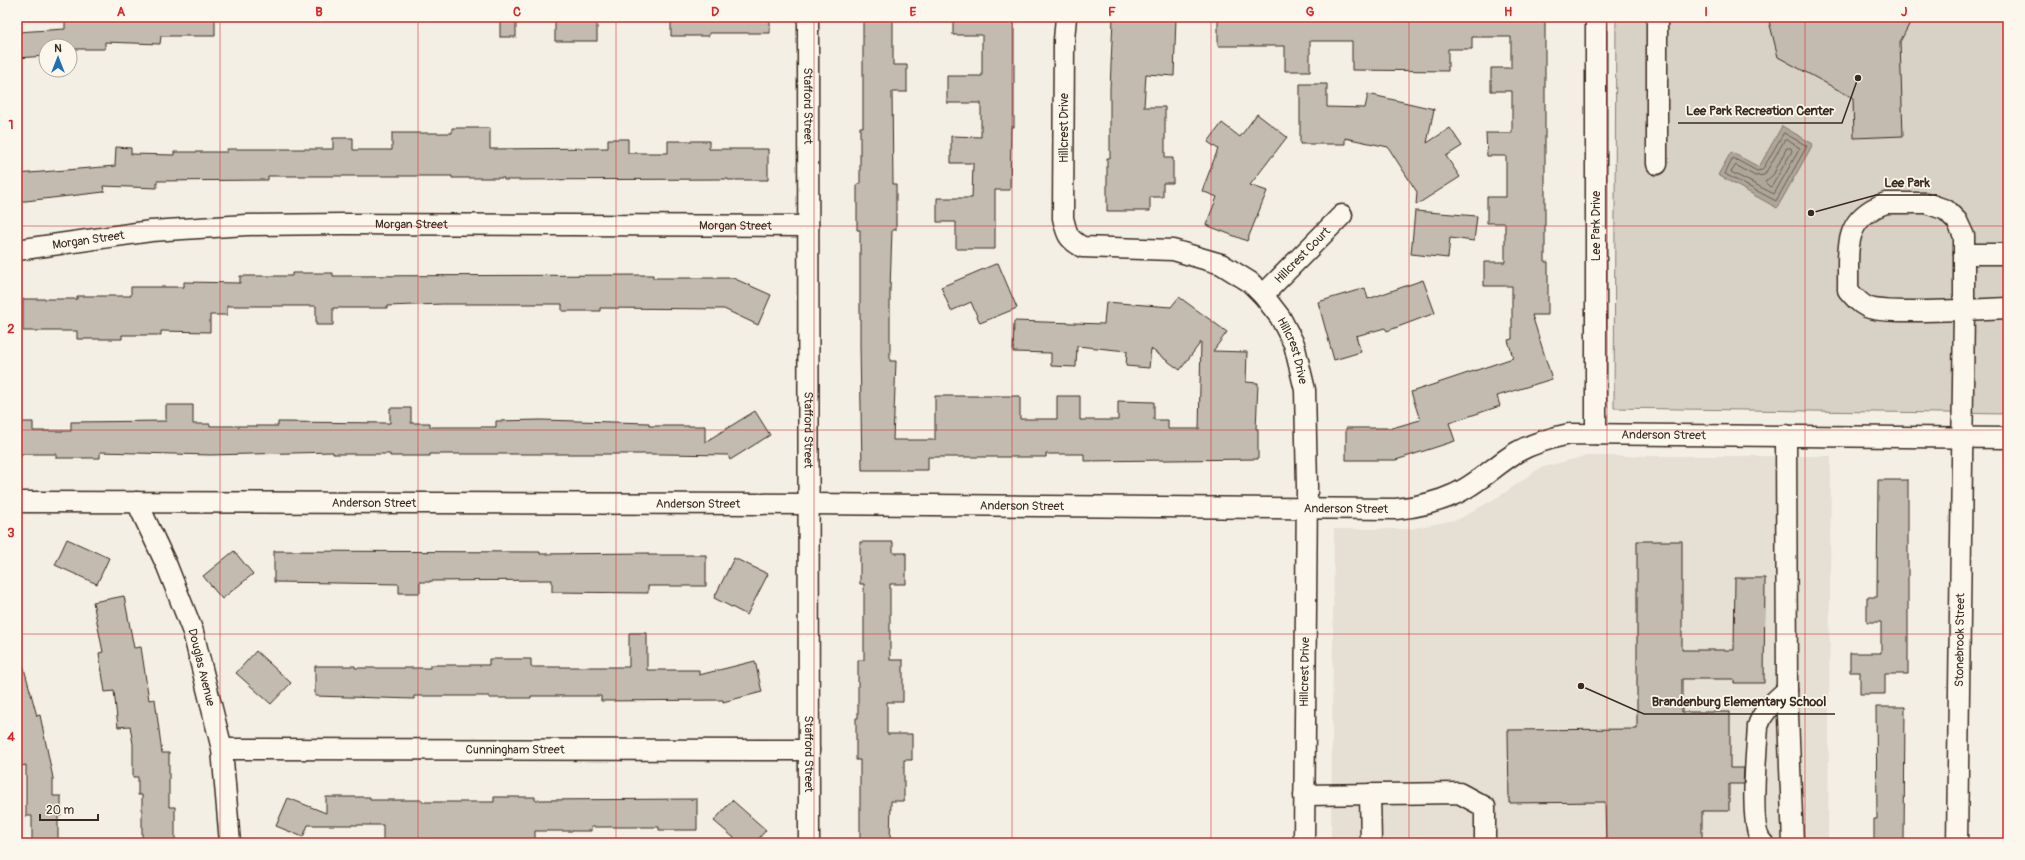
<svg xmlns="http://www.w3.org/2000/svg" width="2025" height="860" viewBox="0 0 2025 860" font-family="Pangolin,sans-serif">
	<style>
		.built { fill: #e5dfd4 }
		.green { fill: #d8d1c6; stroke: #8a7e72 }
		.water { fill: #afa69a; stroke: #817468 }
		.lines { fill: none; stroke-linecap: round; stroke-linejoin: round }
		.shore { stroke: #695c50; stroke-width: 1 }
		.building { fill: #c3bbb0; stroke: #3b2a1e }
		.minor-casing { stroke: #3b2a1e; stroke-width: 23 }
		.minor { stroke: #fbf7ec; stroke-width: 20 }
		.grid { fill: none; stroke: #d62828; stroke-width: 1; stroke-opacity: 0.55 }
		.labels { text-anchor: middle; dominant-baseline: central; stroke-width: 3.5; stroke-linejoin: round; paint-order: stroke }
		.street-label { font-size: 12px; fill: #3b2a1e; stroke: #fbf7ec }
		.leader { fill: none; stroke: #3b2a1e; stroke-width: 1.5 }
		.callout-dot { fill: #3b2a1e; stroke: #fbf7ec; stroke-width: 1.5 }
		.callout-label { font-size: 13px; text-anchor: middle; font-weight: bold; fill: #3b2a1e; stroke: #fbf7ec; stroke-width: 3.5; stroke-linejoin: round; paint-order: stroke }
		.neatline { fill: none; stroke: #d62828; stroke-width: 1.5 }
		.grid-label { font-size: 13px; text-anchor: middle; font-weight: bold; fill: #d62828 }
	</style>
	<rect width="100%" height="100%" fill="#f3efe4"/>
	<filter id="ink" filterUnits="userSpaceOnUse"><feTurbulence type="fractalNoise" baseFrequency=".025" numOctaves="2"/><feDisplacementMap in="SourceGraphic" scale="8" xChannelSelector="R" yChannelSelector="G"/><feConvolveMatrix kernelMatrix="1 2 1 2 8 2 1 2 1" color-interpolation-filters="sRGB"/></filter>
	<g filter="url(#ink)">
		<!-- built -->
		<path class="built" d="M 1586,456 L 1831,456 L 1828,843 L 1331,843 L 1334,529 L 1410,529 L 1459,519 L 1503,494 L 1540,468 Z"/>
		<!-- green -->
		<path class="green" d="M 1616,17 L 2008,17 L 2008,414 L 1614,408 Z"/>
		<!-- water -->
		<path class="water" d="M 1782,126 L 1813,144 L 1777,208 L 1718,175 L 1731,152 L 1759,167 Z"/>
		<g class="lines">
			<!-- shore -->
			<g class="shore">
				<path d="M 1784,133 L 1807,146 L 1776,201 L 1725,174 L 1733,158 L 1757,171 L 1762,170 Z"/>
				<path d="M 1785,140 L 1787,140 L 1800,148 L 1774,194 L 1731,172 L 1736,165 L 1755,176 L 1764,175 Z"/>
				<path d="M 1787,148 L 1791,148 L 1792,151 L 1772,186 L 1770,187 L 1765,182 L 1773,175 Z"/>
			</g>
		</g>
		<!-- building -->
		<g class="building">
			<path d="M 120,17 L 215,17 L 215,36 L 161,36 L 160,44 L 105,42 L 105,49 L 70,49 L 70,46 L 46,46 L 46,56 L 17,58 L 17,32 L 65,29 L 65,20 L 120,20 Z"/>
			<rect x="500" y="17" width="16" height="20"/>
			<rect x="555" y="17" width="42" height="24"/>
			<path d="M 671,17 L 770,17 L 770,33 L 709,33 L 709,36 L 671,36 Z"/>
			<path d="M 863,17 L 893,17 L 893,65 L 907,65 L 907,92 L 892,92 L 893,184 L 896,184 L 896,230 L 892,230 L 890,290 L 890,361 L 896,361 L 893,440 L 935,440 L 935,396 L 1020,396 L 1020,419 L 1057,419 L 1057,396 L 1080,396 L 1080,420 L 1118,420 L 1118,401 L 1154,402 L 1154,420 L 1168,420 L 1168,429 L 1199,429 L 1201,342 L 1180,370 L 1151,349 L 1149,368 L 1126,366 L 1127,351 L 1077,346 L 1076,367 L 1051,366 L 1051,353 L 1013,352 L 1014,321 L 1104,324 L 1106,302 L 1171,307 L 1179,297 L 1227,332 L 1213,351 L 1247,352 L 1246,382 L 1258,383 L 1256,429 L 1258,429 L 1258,459 L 1084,461 L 1084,454 L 1046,454 L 1046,457 L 928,457 L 928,470 L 862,470 L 860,346 L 860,230 L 857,230 L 857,184 L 860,184 L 860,127 L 863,127 Z"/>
			<path d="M 953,17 L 1014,17 L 1014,127 L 1011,127 L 1010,190 L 995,190 L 995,249 L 956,249 L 956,222 L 937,222 L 937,198 L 972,198 L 973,163 L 951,163 L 951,136 L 981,137 L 981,103 L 947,103 L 947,76 L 982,76 L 982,35 L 953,35 Z"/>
			<path d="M 1113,17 L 1176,17 L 1174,76 L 1146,74 L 1144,107 L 1165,107 L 1165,158 L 1173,158 L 1173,183 L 1163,183 L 1163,197 L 1150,197 L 1150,211 L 1107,211 L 1107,158 L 1110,158 L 1110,89 Z"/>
			<path d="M 1218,17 L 1545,17 L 1545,262 L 1548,262 L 1548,315 L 1532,315 L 1552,379 L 1497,396 L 1500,406 L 1449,423 L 1455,441 L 1396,460 L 1346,460 L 1346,428 L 1392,428 L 1420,420 L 1411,392 L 1513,358 L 1508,340 L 1512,339 L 1512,286 L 1484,286 L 1484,262 L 1505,262 L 1505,223 L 1487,223 L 1487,197 L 1506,197 L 1506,156 L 1487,156 L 1486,133 L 1512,133 L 1512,91 L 1491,91 L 1491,68 L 1511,68 L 1511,37 L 1472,37 L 1472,49 L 1448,49 L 1448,71 L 1352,70 L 1352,41 L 1310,41 L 1310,71 L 1285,71 L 1285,46 L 1218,46 Z"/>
			<path d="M 1768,17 L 1913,17 L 1900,42 L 1903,136 L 1854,138 L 1853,98 L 1778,57 Z"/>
			<path d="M 1300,84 L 1327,84 L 1327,107 L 1365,108 L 1368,94 L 1434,109 L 1427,143 L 1450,128 L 1462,146 L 1446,156 L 1460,177 L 1416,205 L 1417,192 L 1388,147 L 1345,138 L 1345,144 L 1300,144 Z"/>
			<path d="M 1257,114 L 1287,137 L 1250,185 L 1267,191 L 1247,241 L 1206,225 L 1217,197 L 1202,191 L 1218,149 L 1208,142 L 1222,123 L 1240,137 Z"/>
			<path d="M 452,128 L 490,128 L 490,149 L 608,148 L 608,139 L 628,139 L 628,153 L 668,153 L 668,141 L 709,141 L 709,149 L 768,149 L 768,180 L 728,180 L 728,179 L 504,180 L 504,178 L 452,178 L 452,176 L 268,176 L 268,180 L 157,181 L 157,188 L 103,186 L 104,192 L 17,202 L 17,174 L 115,166 L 116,147 L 131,148 L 131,154 L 174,155 L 174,152 L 227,152 L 227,149 L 333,149 L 333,138 L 353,138 L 353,150 L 392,150 L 392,133 L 452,133 Z"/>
			<path d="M 1415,211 L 1477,216 L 1474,241 L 1450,238 L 1448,258 L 1411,254 Z"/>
			<path d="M 998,263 L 1017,308 L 980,323 L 971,302 L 951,311 L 941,287 Z"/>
			<path d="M 292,273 L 333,273 L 333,276 L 653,275 L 653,278 L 733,278 L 771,295 L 758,325 L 724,309 L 600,308 L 600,311 L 562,311 L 562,304 L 443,304 L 387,306 L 387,308 L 333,308 L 333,325 L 316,325 L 316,306 L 227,306 L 227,315 L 210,315 L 210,332 L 161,331 L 161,335 L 122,335 L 122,339 L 77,339 L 77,331 L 23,331 L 23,299 L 77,299 L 77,296 L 131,296 L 131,287 L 184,287 L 184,282 L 240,283 L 240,276 L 292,276 Z"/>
			<path d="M 1423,280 L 1435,313 L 1387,331 L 1385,328 L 1356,336 L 1361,352 L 1334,360 L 1318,302 L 1365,288 L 1368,299 Z"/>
			<path d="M 166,405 L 193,405 L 193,424 L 210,424 L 210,426 L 278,426 L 278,422 L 390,423 L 390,408 L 411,408 L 411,423 L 430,423 L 430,427 L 496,427 L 496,421 L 541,420 L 649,423 L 649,426 L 705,426 L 705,442 L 755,411 L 770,435 L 730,460 L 728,455 L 663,454 L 430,454 L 430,456 L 390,456 L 390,454 L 333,454 L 333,452 L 210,455 L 100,452 L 100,458 L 56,458 L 56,454 L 17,454 L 17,422 L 33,422 L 33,431 L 71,431 L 71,422 L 166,421 Z"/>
			<path d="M 1878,480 L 1908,480 L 1908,674 L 1885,674 L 1885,694 L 1860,694 L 1860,672 L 1850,672 L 1850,653 L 1881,653 L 1881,622 L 1867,622 L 1867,597 L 1877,597 Z"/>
			<path d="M 67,539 L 109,558 L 97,584 L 55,565 Z"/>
			<path d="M 1637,541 L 1682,541 L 1682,650 L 1734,650 L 1735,578 L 1765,578 L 1764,683 L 1734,683 L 1734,679 L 1682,679 L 1682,712 L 1730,712 L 1730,768 L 1744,768 L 1743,784 L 1729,784 L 1729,811 L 1702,811 L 1702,843 L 1606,843 L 1605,802 L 1509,803 L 1508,730 L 1637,729 Z"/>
			<path d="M 860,542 L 893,542 L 893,553 L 906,553 L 906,584 L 890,584 L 890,660 L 903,660 L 903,702 L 887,702 L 887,734 L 912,734 L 912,760 L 904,760 L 904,801 L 891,801 L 890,843 L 860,843 L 860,760 L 856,760 L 856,718 L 858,718 L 858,660 L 864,660 L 864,584 L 860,584 Z"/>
			<path d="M 234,551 L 253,574 L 222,599 L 203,576 Z"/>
			<path d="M 274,551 L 540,552 L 540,554 L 648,553 L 648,555 L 706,555 L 706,586 L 648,586 L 648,593 L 552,592 L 552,580 L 430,581 L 430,582 L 420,582 L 420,593 L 399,593 L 399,584 L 274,582 Z"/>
			<path d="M 734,558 L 768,574 L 747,615 L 714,598 Z"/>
			<path d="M 124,596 L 134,648 L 141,647 L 149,700 L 155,699 L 162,753 L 169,753 L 169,807 L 175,807 L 175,843 L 142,843 L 142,795 L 138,795 L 138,777 L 133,777 L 133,744 L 130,726 L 118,727 L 114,691 L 105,692 L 99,653 L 103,652 L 93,602 Z"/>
			<path d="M 629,633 L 647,633 L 647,670 L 699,670 L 699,675 L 755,661 L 762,692 L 723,702 L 723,700 L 601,701 L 601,696 L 531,696 L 531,698 L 489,698 L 489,696 L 414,696 L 414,699 L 315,696 L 315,666 L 355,666 L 355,668 L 430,668 L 430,665 L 489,665 L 489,659 L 531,659 L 531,667 L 629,667 Z"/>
			<path d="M 256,651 L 291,683 L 271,704 L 236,673 Z"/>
			<path d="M 17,661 L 22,661 L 37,716 L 40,715 L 53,778 L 53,796 L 61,796 L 61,816 L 58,816 L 58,843 L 32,843 L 32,816 L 26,816 L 26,765 L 21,766 L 17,745 Z"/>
			<path d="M 1876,707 L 1905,707 L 1904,843 L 1874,843 L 1874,819 L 1877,819 Z"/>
			<path d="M 326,797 L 370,797 L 370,800 L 422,800 L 422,802 L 494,802 L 494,797 L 535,797 L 535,800 L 697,799 L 697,830 L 659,830 L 659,827 L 591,827 L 591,831 L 535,831 L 535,842 L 399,843 L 399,840 L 383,840 L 383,825 L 308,825 L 303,837 L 276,826 L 288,798 L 326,813 Z"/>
			<path d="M 732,800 L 766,830 L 755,843 L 740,843 L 714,821 Z"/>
		</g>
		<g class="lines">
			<!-- minor casing -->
			<g class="minor-casing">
				<g id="minor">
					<path id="s1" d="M 808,17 L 809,843"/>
					<path id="s2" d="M 1066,17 L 1064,40 L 1063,218 C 1067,234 1067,238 1082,247 L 1173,250 L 1221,264 L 1250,282 L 1263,295 L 1280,317 L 1294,344 L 1305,390 L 1307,487 L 1304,843"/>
					<path d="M 1596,17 L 1596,434"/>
					<path d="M 1657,17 L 1657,164"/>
					<path d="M 1886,203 L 1926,203 L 1946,210 L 1957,221 L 1964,236 L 1964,310 C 1943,310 1883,314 1867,307 C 1859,303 1854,297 1848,290 C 1849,250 1841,219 1886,203 Z"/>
					<path id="s3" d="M 17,250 L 151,231 L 246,225 L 344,224 L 808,226"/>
					<path d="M 1964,254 L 2008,254"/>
					<path id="s4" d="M 1263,295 L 1342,215"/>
					<path d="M 1786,435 L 1787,690 L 1793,843"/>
					<path id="s5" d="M 17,502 L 807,504 L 1396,509 C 1416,507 1436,503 1455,494 C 1478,484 1495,465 1517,452 C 1533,443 1551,438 1569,434 L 2008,438"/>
					<path id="s6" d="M 137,502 L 167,566 L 193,632 L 222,749 L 230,843"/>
					<path id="s7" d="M 222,749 L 809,750"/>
					<path d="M 1370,794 L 1371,843"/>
					<path d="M 1304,795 L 1459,793 L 1485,807 L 1485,843"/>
					<path d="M 1763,843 C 1748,830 1757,747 1758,726 C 1763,710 1775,701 1787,690"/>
					<path id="s8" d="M 1957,843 L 1964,310 L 2008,308"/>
				</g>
			</g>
			<!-- minor -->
			<use href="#minor" class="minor"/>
		</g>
	</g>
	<!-- grid -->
	<path class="grid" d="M 220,17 L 220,843M 418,17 L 418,843M 616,17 L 616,843M 814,17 L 814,843M 1012,17 L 1012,843M 1211,17 L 1211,843M 1409,17 L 1409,843M 1607,17 L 1607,843M 1805,17 L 1805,843M 17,226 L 2008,226M 17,430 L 2008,430M 17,634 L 2008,634"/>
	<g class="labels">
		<!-- street labels -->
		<g class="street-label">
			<text stroke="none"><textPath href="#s1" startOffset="89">Stafford Street</textPath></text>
			<text transform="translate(1064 128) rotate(-90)">Hillcrest Drive</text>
			<text stroke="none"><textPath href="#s3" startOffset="396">Morgan Street</textPath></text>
			<text stroke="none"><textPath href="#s3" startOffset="720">Morgan Street</textPath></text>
			<text transform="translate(1596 226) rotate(-90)">Lee Park Drive</text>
			<text stroke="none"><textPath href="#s3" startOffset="72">Morgan Street</textPath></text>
			<text stroke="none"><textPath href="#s4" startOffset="56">Hillcrest Court</textPath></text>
			<text stroke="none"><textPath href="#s2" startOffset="495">Hillcrest Drive</textPath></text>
			<text stroke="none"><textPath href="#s1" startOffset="413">Stafford Street</textPath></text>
			<text stroke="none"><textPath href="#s5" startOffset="1665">Anderson Street</textPath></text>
			<text stroke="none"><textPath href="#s5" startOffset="357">Anderson Street</textPath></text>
			<text stroke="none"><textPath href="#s5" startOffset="681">Anderson Street</textPath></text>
			<text stroke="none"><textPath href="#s5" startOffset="1005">Anderson Street</textPath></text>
			<text stroke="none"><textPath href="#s5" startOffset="1329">Anderson Street</textPath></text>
			<text stroke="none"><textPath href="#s8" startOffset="203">Stonebrook Street</textPath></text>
			<text stroke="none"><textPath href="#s6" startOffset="178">Douglas Avenue</textPath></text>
			<text transform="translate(1305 672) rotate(-89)">Hillcrest Drive</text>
			<text stroke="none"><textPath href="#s7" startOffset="293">Cunningham Street</textPath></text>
			<text stroke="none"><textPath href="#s1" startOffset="737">Stafford Street</textPath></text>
		</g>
	</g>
	<!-- callouts -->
	<path class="leader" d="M1858 78L1842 123H1678M1811 213L1876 195H1937M1581 686L1644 714H1835"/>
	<g class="callout-dot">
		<circle cx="1858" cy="78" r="4"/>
		<circle cx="1811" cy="213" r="4"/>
		<circle cx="1581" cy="686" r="4"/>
	</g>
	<g class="callout-label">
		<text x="1760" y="115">Lee Park Recreation Center</text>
		<text x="1907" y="187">Lee Park</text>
		<text x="1739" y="706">Brandenburg Elementary School</text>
	</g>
	<!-- margin -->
	<rect width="2025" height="860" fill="none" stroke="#fbf7ec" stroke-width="44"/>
	<!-- north arrow -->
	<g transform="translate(58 58)"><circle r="19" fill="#fbf7ec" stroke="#aea59a"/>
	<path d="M0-3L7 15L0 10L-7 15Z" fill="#1f6fb2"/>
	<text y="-6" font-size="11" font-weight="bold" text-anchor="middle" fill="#3b2a1e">N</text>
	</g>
	<!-- scale -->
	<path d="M40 814v6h58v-6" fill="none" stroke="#3b2a1e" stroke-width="2"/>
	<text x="46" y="814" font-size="12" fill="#3b2a1e" stroke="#fbf7ec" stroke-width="3" paint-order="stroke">20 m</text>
	<rect x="22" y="22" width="1981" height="816" class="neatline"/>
	<g class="grid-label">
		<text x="121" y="16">A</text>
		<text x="319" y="16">B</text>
		<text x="517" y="16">C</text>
		<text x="715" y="16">D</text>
		<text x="913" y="16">E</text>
		<text x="1112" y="16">F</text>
		<text x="1310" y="16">G</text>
		<text x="1508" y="16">H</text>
		<text x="1706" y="16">I</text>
		<text x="1904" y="16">J</text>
		<text x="11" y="129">1</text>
		<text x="11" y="333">2</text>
		<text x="11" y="537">3</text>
		<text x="11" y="741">4</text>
	</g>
</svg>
